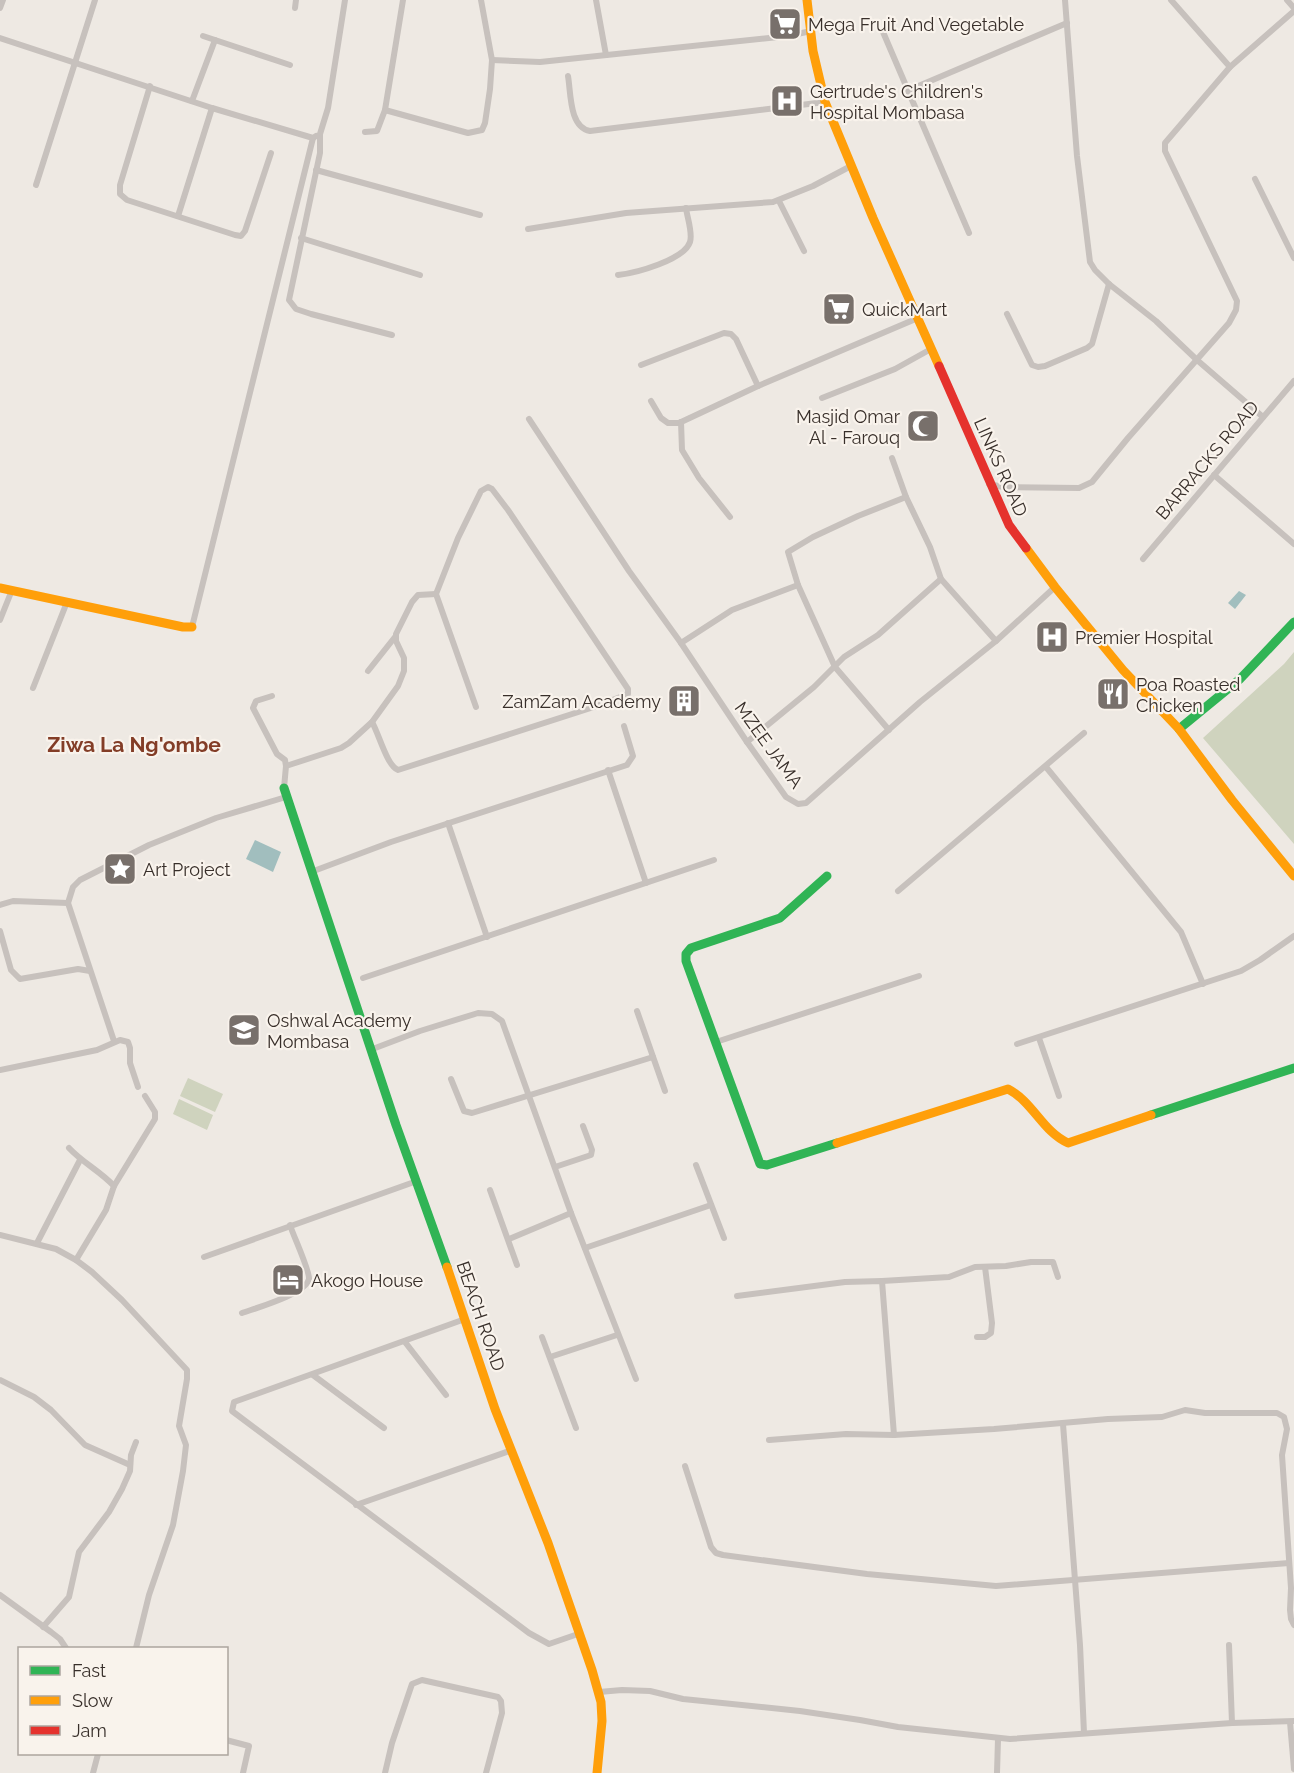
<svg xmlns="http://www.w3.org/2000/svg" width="1294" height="1773" viewBox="0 0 1294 1773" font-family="Raleway,sans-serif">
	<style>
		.green { fill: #cfd3be }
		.water { fill: #a1bebe }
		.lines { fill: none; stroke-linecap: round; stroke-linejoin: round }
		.street { stroke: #c7c1bd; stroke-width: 6 }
		.fast { stroke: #30b455; stroke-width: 9 }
		.slow { stroke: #ff9f0a; stroke-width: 9 }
		.jam { stroke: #e5322d; stroke-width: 9 }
		.labels { text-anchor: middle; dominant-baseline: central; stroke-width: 4.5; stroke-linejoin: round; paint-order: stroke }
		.poi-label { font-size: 18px; fill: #382f2a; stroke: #f9f3ec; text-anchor: start }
		.street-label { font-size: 18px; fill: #382f2a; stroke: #f9f3ec }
		.quarter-label { font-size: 21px; font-weight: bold; fill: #833d27; stroke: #f9f3ec }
	</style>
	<rect width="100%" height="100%" fill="#eee9e3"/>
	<!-- green -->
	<g class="green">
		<path d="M 1294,652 L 1294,844 L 1203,738 L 1284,664 Z"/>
		<path d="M 188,1078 L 223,1094 L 215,1112 L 180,1096 Z"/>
		<path d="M 179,1099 L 213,1115 L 207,1130 L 173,1114 Z"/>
	</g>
	<!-- water -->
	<g class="water">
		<path d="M 1239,591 L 1246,595 L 1235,609 L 1228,603 Z"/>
		<path d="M 255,840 L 281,852 L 273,872 L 246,859 Z"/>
	</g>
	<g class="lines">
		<!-- street -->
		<g class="street">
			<path d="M 345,0 L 328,108 L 320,134 L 320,153 L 289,300 L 296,309 L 311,314 L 392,335"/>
			<path d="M 596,0 L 606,55"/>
			<path d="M 1065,0 L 1077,156 L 1090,262 L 1095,270 L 1109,284 L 1156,321 L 1197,360 L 1263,417"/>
			<path d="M 1171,0 L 1230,67"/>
			<path d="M 1287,0 L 1294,8"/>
			<path d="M 0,8 L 3,0"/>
			<path d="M 295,8 L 296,0"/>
			<path d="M 883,32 L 969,233"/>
			<path d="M 203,36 L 290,65"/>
			<path d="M 0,38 L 212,108 L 313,138 L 316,136"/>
			<path d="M 492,60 L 540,62 L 788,36 L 811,31"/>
			<path d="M 568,76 C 571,93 569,127 590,131 L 825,102"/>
			<path d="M 150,86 L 120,185 L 120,194 L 127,200 L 235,235 L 241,236 L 245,231 L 271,153"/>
			<path d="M 909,90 L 1067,23"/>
			<path d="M 192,101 L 215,40"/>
			<path d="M 385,110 L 468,133 L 482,130 L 485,123 L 490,89 L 492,60 L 481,0"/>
			<path d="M 365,132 L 377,131 L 385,110 L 403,0"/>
			<path d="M 316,170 L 480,215"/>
			<path d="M 1255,179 L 1294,258"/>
			<path d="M 36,185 L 95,0"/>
			<path d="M 779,201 L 804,251"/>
			<path d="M 178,216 L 212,108"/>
			<path d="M 528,229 L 626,213 L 773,202 L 813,186 L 851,166"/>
			<path d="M 301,238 L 420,275"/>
			<path d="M 618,275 C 636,273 684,260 690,242 C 693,233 687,217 686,208"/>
			<path d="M 1007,314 L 1032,365 L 1038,367 L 1045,366 L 1087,348 L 1092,344 L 1109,284"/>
			<path d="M 641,365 L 724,333 L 731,334 L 736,339 L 758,386"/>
			<path d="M 822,398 L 895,369 L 931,349"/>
			<path d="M 651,401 L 661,418 L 668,423 L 679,423 L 758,386 L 918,318"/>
			<path d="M 529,419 L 629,571 L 681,643 L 747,742 L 786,797 L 798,804 L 806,803 L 920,702 L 996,641 L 1055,587"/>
			<path d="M 681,422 L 682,450 L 699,478 L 730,517"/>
			<path d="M 892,458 L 906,497 L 930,547 L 941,579 L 996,641"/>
			<path d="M 1214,475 L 1294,544"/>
			<path d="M 989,484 L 1003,487 L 1079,488 L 1092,482 L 1128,438 L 1229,323 L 1236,310 L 1237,301 L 1165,151 L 1165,143 L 1230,67 L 1294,11"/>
			<path d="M 1143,559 L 1294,381"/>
			<path d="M 0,620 L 12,590"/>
			<path d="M 192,627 L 313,138"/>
			<path d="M 681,643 L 732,610 L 798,585"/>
			<path d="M 368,671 L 395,637"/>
			<path d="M 33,688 L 67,602"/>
			<path d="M 272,696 L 256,701 L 253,708 L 277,754 L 285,760 L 286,766"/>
			<path d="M 372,722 C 379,734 387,766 398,770 L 597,706 L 628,694 L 628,689 L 508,510 L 492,489 L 488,487 L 481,491 L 458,538 L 436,594 L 476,707"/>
			<path d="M 889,730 L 835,667 L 798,585 L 788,552 L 813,537 L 858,516 L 906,497"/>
			<path d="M 747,742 L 814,687 L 844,657 L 878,635 L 941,579"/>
			<path d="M 1046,767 L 1181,932 L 1203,984"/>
			<path d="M 608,770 L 646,883"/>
			<path d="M 284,788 L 286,766 L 341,748 L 349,743 L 372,722 L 398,686 L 404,671 L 404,658 L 396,641 L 396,634 L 412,602 L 418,595 L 436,594"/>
			<path d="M 448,823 L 487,937"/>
			<path d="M 311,872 L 391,842 L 627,765 L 633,756 L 624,726"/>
			<path d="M 898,891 L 1084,733"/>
			<path d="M 0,905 L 13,901 L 68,903"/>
			<path d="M 0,931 L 11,970 L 20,979 L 78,969 L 90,971"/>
			<path d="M 363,978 L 714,860"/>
			<path d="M 637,1011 L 665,1091"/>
			<path d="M 1039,1038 L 1059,1096"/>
			<path d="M 114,1041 L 68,903 L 73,887 L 80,880 L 149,845 L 216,818 L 286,797"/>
			<path d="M 716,1042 L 919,976"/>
			<path d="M 1017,1044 L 1241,971 L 1260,960 L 1294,936"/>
			<path d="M 370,1050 L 420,1031 L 478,1013 L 492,1014 L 502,1021 L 571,1213 L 636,1379"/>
			<path d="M 0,1070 L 97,1050 L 120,1040 L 128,1042 L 130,1048 L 130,1063 L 138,1087"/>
			<path d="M 451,1079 L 464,1111 L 472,1113 L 653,1057"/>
			<path d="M 69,1148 C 83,1163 100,1171 114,1186"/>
			<path d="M 696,1165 L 724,1238"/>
			<path d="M 555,1167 L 591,1155 L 592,1150 L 583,1126"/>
			<path d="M 490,1190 L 517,1265"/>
			<path d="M 0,1235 L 56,1249 L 76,1260 L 92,1272 L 122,1300 L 187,1370 L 187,1379 L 179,1426 L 186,1445 L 183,1471 L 173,1525 L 149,1595 L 136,1648"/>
			<path d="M 509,1239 L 571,1213"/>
			<path d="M 37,1243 L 80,1160"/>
			<path d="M 585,1248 L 711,1205"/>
			<path d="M 204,1257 L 417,1181"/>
			<path d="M 76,1260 L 106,1210 L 114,1186 L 155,1119 L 155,1112 L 145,1096"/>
			<path d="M 882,1281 L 949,1277 L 975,1267 L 1006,1266 L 1031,1262 L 1053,1262 L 1058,1277"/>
			<path d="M 737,1296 L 845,1282 L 882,1281 L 894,1435"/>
			<path d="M 242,1313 C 256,1308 306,1294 309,1279 C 310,1271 293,1235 290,1225"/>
			<path d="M 465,1319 L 234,1402 L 232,1411 L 529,1633 L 549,1644 L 578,1634"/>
			<path d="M 542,1337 L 576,1428"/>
			<path d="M 977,1337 L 985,1337 L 991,1333 L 992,1323 L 985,1267"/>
			<path d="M 405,1342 L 446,1395"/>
			<path d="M 550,1357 L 617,1335"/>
			<path d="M 313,1375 L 384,1428"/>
			<path d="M 0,1380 L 34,1397 L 51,1410 L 85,1445 L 130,1465"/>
			<path d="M 1063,1424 L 1080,1645 L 1084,1733"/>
			<path d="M 769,1440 L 846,1434 L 894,1435 L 994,1429 L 1108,1419 L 1162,1417 L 1185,1410 L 1205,1413 L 1277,1413 L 1284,1417 L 1287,1429 L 1282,1455 L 1291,1588 L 1290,1610 L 1291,1619 L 1294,1625"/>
			<path d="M 685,1466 L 711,1547 L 716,1553 L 723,1555 L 867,1574 L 996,1586 L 1289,1563"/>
			<path d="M 356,1505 L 512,1450"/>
			<path d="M 0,1595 L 51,1632 L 60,1639 L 66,1648"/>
			<path d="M 43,1627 L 69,1597 L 79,1552 L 109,1512 L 122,1489 L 130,1471 L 131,1455 L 136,1442"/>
			<path d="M 1229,1645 L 1232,1723"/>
			<path d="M 599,1692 L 622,1690 L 650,1691 L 683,1699 L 800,1711 L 860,1720 L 898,1727 L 1010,1739 L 1232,1723 L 1294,1721"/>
			<path d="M 1290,1722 L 1294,1769"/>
			<path d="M 226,1740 L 249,1746 L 243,1773"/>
			<path d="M 93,1773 L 98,1754"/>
			<path d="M 385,1773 L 392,1743 L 412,1684 L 422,1680 L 498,1697 L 501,1701 L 502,1713 L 486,1773"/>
			<path d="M 997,1773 L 998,1739"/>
		</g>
		<!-- fast -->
		<g class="fast">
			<path d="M 1179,729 L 1240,679 L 1294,622"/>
			<path d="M 284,788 L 396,1125 L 447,1267"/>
			<path d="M 827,876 L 780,918 L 691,948 L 686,954 L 686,961 L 760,1164 L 767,1165 L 837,1143"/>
			<path d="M 1151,1115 L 1294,1068"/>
		</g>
		<!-- slow -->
		<g class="slow">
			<path d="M 807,0 L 813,51 L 825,102 L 873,218 L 939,366"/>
			<path d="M 1026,548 L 1055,587 L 1123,670 L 1179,729 L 1232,800 L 1294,876"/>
			<path d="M 0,588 L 183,627 L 192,627"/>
			<path d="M 837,1143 L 1008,1089 C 1033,1102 1043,1132 1068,1143 L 1151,1115"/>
			<path d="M 447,1267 L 495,1409 L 548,1543 L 592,1670 L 601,1702 L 602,1721 L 597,1773"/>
		</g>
		<!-- jam -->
		<path class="jam" d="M 939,366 L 1009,525 L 1026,548"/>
	</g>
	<!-- icons -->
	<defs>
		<g id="supermarket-square" transform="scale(1.725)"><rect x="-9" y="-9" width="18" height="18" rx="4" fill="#78706b" stroke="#f9f3ec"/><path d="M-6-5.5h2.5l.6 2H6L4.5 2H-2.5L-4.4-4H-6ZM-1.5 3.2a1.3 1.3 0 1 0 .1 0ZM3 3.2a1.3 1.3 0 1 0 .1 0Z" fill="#fff"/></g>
		<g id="hospital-square" transform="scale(1.725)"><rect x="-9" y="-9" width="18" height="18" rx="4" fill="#78706b" stroke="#f9f3ec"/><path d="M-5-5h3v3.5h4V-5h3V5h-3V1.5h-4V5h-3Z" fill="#fff"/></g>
		<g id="mosque-square" transform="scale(1.725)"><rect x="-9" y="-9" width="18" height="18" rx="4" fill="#78706b" stroke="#f9f3ec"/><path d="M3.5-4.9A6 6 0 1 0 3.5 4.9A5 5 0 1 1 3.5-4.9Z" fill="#fff"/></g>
		<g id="restaurant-square" transform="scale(1.725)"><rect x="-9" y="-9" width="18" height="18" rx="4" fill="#78706b" stroke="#f9f3ec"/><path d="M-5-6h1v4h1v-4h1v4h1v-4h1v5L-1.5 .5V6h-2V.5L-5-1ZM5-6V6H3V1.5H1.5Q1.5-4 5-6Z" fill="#fff"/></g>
		<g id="building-square" transform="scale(1.725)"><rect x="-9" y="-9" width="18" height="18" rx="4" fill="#78706b" stroke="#f9f3ec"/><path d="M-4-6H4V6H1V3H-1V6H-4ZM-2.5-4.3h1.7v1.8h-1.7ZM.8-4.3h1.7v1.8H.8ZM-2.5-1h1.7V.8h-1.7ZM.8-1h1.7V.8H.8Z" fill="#fff"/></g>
		<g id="sight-square" transform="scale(1.725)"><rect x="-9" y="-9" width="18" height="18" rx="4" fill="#78706b" stroke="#f9f3ec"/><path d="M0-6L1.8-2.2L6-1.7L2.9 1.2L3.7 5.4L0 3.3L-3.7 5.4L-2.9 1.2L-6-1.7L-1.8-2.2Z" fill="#fff"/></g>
		<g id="school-square" transform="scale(1.725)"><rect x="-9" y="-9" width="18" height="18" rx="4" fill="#78706b" stroke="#f9f3ec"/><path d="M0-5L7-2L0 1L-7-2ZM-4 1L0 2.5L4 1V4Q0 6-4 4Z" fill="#fff"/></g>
		<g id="hotel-square" transform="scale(1.725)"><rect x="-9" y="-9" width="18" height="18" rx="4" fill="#78706b" stroke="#f9f3ec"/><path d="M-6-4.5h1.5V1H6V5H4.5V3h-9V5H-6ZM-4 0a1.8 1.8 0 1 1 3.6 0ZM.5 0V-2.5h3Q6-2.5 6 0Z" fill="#fff"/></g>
	</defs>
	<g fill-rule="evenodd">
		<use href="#supermarket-square" x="785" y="24"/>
		<use href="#hospital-square" x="787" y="101"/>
		<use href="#supermarket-square" x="839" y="309"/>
		<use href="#mosque-square" x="923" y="426"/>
		<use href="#hospital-square" x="1052" y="637"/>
		<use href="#restaurant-square" x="1113" y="694"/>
		<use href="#building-square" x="684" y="701"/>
		<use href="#sight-square" x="120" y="869"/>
		<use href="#school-square" x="244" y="1030"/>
		<use href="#hotel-square" x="288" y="1280"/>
	</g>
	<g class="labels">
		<!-- poi labels -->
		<g class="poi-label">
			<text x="808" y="24">Mega Fruit And Vegetable</text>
			<text x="810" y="91">Gertrude's Children's<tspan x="810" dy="21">Hospital Mombasa</tspan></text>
			<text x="862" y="309">QuickMart</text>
			<text x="900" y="416" text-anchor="end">Masjid Omar<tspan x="900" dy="21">Al - Farouq</tspan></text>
			<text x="1075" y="637">Premier Hospital</text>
			<text x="1136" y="684">Poa Roasted<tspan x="1136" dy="21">Chicken</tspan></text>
			<text x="661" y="701" text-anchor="end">ZamZam Academy</text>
			<text x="143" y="869">Art Project</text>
			<text x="267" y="1020">Oshwal Academy<tspan x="267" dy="21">Mombasa</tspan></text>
			<text x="311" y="1280">Akogo House</text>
		</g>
		<!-- street labels -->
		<g class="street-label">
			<text transform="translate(1207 460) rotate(-50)">BARRACKS ROAD</text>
			<text transform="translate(1001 467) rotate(66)">LINKS ROAD</text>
			<text transform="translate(769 745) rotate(54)">MZEE JAMA</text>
			<text transform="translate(481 1316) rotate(71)">BEACH ROAD</text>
		</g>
		<!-- quarter labels -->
		<g class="quarter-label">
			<text x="134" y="744">Ziwa La Ng'ombe</text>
		</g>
	</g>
	<!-- legend -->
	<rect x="18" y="1647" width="210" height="108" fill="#f9f3ec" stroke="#aca59e" stroke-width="1.5"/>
	<rect x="30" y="1666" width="30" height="9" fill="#30b455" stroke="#aca59e" stroke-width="1.5"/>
	<text x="72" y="1677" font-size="18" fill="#382f2a">Fast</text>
	<rect x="30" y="1696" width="30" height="9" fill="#ff9f0a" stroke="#aca59e" stroke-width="1.5"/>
	<text x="72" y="1707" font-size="18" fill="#382f2a">Slow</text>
	<rect x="30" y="1726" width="30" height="9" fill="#e5322d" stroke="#aca59e" stroke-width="1.5"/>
	<text x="72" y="1737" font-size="18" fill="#382f2a">Jam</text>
</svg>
